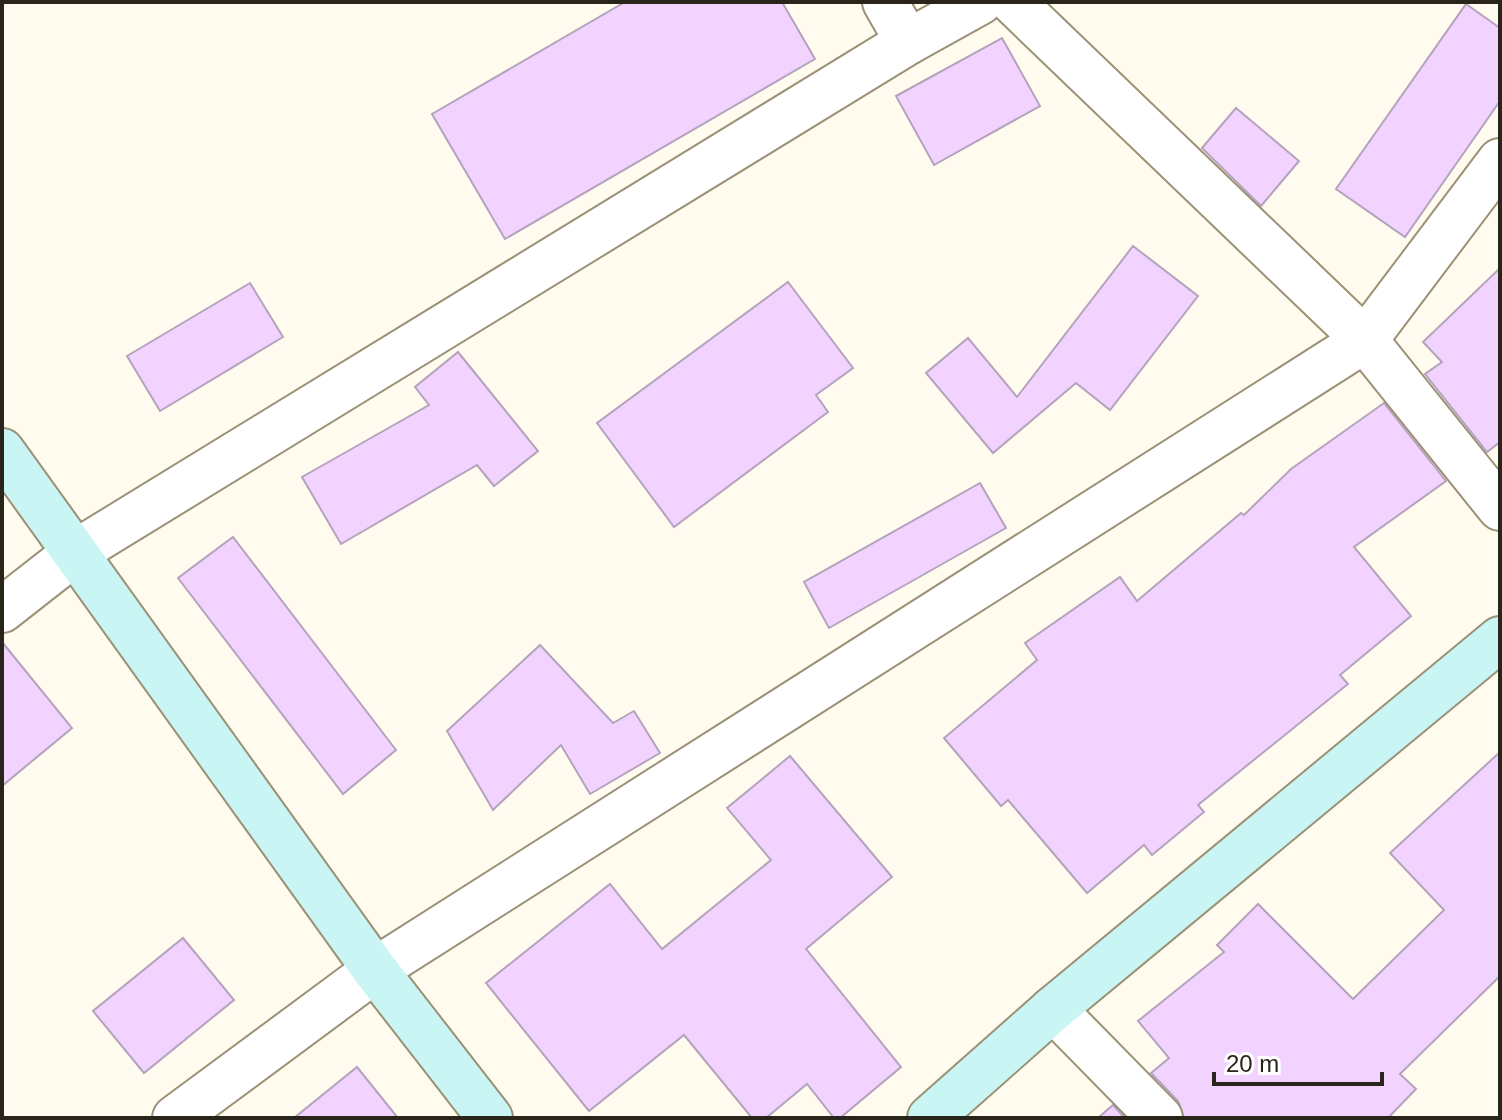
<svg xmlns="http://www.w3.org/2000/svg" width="1502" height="1120" viewBox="0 0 1502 1120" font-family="Arial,sans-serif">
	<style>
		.building { fill: #f2d3ff; stroke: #b4a3bc; stroke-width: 2 }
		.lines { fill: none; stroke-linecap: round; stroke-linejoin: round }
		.street-casing { stroke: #9a9176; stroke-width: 48 }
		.secondary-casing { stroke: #9a9176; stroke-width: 48 }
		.street { stroke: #fff; stroke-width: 44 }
		.secondary { stroke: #caf5f5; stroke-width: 44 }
	</style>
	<rect width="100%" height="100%" fill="#fffbef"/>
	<!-- building -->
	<g class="building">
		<path d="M 625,2 L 782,2 L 815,59 L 505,239 L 432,114 Z"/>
		<path d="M 1466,4 L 1500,28 L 1500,101 L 1405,237 L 1336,189 Z"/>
		<path d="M 1002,38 L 1040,106 L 934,165 L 896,96 Z"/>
		<path d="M 1236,108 L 1299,161 L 1261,206 L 1202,148 Z"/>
		<path d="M 1133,246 L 1198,296 L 1110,410 L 1076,383 L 993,453 L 926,373 L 968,338 L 1017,397 Z"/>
		<path d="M 1500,268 L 1500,442 L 1487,452 L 1425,374 L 1442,362 L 1423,342 Z"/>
		<path d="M 788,282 L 853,368 L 816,395 L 828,412 L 674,527 L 597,423 Z"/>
		<path d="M 250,283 L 283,337 L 160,411 L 127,356 Z"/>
		<path d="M 458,352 L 538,451 L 494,486 L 477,465 L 341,544 L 302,477 L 429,405 L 415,387 Z"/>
		<path d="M 1384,403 L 1446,481 L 1354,547 L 1411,616 L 1340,675 L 1348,684 L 1198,805 L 1204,812 L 1152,855 L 1144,845 L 1087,893 L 1008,800 L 1001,806 L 944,738 L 1037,660 L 1025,643 L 1120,577 L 1137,601 L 1241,513 L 1244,515 L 1291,469 Z"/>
		<path d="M 980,483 L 1006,528 L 829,628 L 804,582 Z"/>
		<path d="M 233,537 L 396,750 L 343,794 L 178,578 Z"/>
		<path d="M 2,642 L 72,728 L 2,786 Z"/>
		<path d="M 540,645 L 613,723 L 634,711 L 660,753 L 590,794 L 561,745 L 493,810 L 447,731 Z"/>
		<path d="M 1500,752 L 1500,976 L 1400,1074 L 1416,1089 L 1388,1118 L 1184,1118 L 1178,1101 L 1151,1073 L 1169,1058 L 1138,1021 L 1224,952 L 1217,945 L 1258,904 L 1353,999 L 1444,910 L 1390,853 Z"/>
		<path d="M 790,756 L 892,877 L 806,949 L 901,1067 L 840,1118 L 834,1118 L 807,1084 L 766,1118 L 752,1118 L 684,1035 L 589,1111 L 486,983 L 610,884 L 662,949 L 771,860 L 727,808 Z"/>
		<path d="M 183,938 L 234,1000 L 144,1073 L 93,1011 Z"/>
		<path d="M 357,1067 L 398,1118 L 294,1118 Z"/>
		<path d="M 1113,1105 L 1125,1118 L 1098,1118 Z"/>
	</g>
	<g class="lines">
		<!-- street casing -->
		<g class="street-casing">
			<g id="street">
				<path d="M 885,2 L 908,42"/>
				<path d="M 1013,2 L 1365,340 L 1500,508"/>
				<path d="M 2,610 L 76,552 L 908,42 L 980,2"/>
				<path d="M 1053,1009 L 1160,1118"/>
				<path d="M 175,1118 L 375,970 L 1365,340 L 1500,161"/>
			</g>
		</g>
		<!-- secondary casing -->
		<g class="secondary-casing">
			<g id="secondary">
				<path d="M 2,451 L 375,970 L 490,1118"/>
				<path d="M 930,1118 L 1053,1009 L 1500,639"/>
			</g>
		</g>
		<!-- street -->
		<use href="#street" class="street"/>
		<!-- secondary -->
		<use href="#secondary" class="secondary"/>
	</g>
	<!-- border -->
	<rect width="1502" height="1120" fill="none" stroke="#29251a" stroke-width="8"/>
	<!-- scale -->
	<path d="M1214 1072v12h168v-12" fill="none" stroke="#29251a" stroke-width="4"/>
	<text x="1226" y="1072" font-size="24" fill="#29251a" stroke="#ffffff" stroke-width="6" paint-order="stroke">20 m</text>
</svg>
